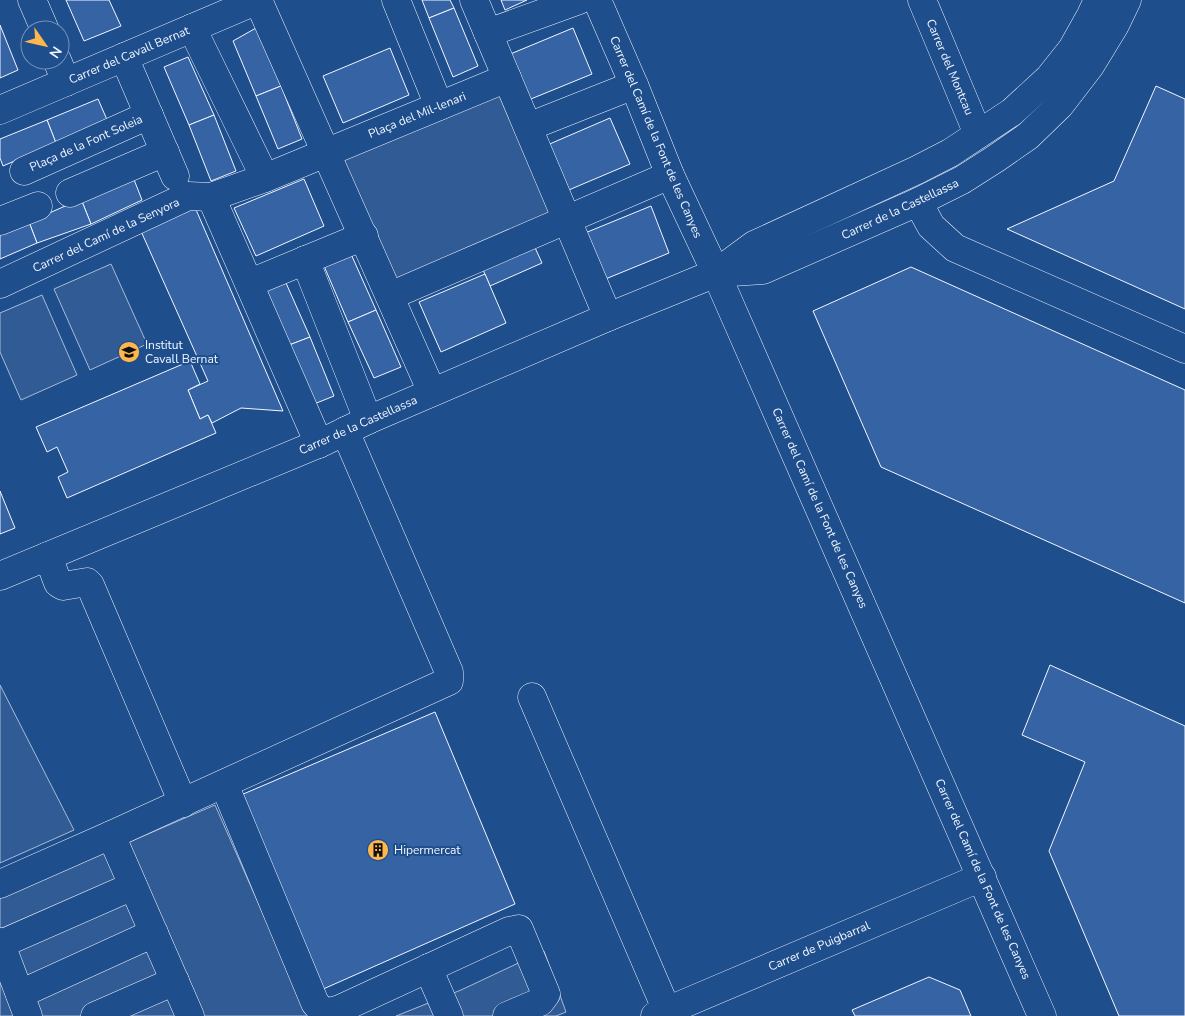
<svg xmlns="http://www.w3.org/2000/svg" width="1185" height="1016" viewBox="0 0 1185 1016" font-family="'Nunito Sans',sans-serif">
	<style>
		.built { fill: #305b95; stroke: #a8bbd7 }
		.building { fill: #3563a3; stroke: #f2f6ff }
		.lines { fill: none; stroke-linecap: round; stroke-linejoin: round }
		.minor-casing { stroke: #f2f6ff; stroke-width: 29 }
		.minor { stroke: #1f4e8c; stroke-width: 28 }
		.labels { text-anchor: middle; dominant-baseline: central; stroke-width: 4; stroke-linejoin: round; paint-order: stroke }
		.street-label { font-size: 12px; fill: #f2f6ff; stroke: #1f4e8c }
		.poi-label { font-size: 12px; fill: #f2f6ff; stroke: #1f4e8c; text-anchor: start }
	</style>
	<rect width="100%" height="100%" fill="#1f4e8c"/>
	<!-- built -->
	<g class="built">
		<path d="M 507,78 L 567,219 L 390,296 L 326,153 Z"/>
		<path d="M 111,264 L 147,344 L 90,370 L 54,289 Z"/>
		<path d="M 42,295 L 77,375 L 21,400 L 0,352 L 0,313 Z"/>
		<path d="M 0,685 L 74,830 L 0,863 Z"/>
		<path d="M 215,805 L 308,1016 L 0,1016 L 0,898 Z"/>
		<path d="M 544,951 L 566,1012 L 556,1016 L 396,1016 L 461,990 Z"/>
	</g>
	<!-- building -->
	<g class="building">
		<path d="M 66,0 L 109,0 L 121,26 L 84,41 Z"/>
		<path d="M 422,0 L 450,0 L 454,8 L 429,18 Z"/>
		<path d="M 501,0 L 527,0 L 505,10 Z"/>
		<path d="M 454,8 L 478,66 L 453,77 L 429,18 Z"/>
		<path d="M 0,25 L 18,70 L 0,78 Z"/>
		<path d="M 256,28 L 281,86 L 256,96 L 233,41 Z"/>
		<path d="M 573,28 L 592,74 L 526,101 L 508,55 Z"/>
		<path d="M 390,48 L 409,95 L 343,123 L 323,76 Z"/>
		<path d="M 188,57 L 214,115 L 189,125 L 164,67 Z"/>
		<path d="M 281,86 L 302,139 L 278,149 L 256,96 Z"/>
		<path d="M 1156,86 L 1185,99 L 1185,309 L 1007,229 L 1114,181 Z"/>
		<path d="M 98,99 L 108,122 L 56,143 L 47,120 Z"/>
		<path d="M 214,115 L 236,171 L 211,181 L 189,125 Z"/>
		<path d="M 610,118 L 630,164 L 564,192 L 545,146 Z"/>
		<path d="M 47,120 L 56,143 L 3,166 L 0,158 L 0,139 Z"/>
		<path d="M 133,177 L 142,200 L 91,224 L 81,199 Z"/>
		<path d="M 304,179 L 324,226 L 256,256 L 234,208 Z"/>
		<path d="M 81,199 L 91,224 L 37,243 L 29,222 Z"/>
		<path d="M 194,205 L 283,411 L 241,408 L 212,423 L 208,415 L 200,419 L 188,390 L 208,381 L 140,229 Z"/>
		<path d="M 651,206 L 669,253 L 603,280 L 585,233 Z"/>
		<path d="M 29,222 L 37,243 L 0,259 L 0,233 Z"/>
		<path d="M 532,241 L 542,263 L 490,286 L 480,263 Z"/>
		<path d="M 351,254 L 376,310 L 348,322 L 324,266 Z"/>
		<path d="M 911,267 L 1185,390 L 1185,603 L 881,467 L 813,311 Z"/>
		<path d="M 485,274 L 506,323 L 441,352 L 419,302 Z"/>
		<path d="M 286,283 L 310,337 L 284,347 L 260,293 Z"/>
		<path d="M 376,310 L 401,367 L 374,378 L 348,322 Z"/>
		<path d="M 310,337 L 334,396 L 309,406 L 284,347 Z"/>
		<path d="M 190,361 L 200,384 L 188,390 L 200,419 L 208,415 L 216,433 L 67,498 L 58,477 L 68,472 L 57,447 L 47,452 L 36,427 Z"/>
		<path d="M 0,491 L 15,528 L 0,534 Z"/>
		<path d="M 1050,665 L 1185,726 L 1185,1016 L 1119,1016 L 1049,851 L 1085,762 L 1022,735 Z"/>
		<path d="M 435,712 L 515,904 L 321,990 L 241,795 Z"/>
		<path d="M 929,977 L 960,990 L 971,1016 L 855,1016 L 852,1010 Z"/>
	</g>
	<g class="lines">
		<!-- minor casing -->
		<g class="minor-casing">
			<g id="minor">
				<path d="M 32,0 L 45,30"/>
				<path d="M 258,0 L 432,392"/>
				<path d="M 396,0 L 439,106"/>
				<path d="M 474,0 L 608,317"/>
				<path d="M 597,0 L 634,85 L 670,175 L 716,273 L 1042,1016"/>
				<path d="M 922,0 L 978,134"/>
				<path d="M 192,28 L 265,178"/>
				<path d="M 488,33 L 579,0"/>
				<path d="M 124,57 L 175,176"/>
				<path d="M 57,60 L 66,82"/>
				<path d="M 0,110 L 258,0"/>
				<path d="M 528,127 L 634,85"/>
				<path d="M 24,171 L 149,115"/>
				<path d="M 70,193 L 165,152"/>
				<path d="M 211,197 L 319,444"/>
				<path d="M 918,202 L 931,226 L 955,248 L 1185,349"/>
				<path d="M 0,221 L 38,206"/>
				<path d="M 305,260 L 368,420"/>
				<path d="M 716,273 L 763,270 L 918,202 L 962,180 L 995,159 L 1028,136 L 1060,105 L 1090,66 L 1115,25 L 1127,0"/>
				<path d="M 250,283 L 364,236"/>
				<path d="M 0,284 L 188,196 L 211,197 L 265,178 L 507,78"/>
				<path d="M 390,296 L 670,175"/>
				<path d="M 48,556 L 58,583 L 63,586 L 87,582 L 90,585 L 183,803"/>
				<path d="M 0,576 L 325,441 L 368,420 L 608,317 L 716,273 L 754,245 L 917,170 L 950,153 L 1012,112 L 1049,78 L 1072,49 L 1091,15 L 1098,0"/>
				<path d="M 532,697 L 667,1011"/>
				<path d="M 224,784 L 315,1003 L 324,1013 L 340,1009 L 509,931 L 519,929 L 546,994 L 540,1002 L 507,1016"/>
				<path d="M 111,835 L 190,1016"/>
				<path d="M 0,884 L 111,835 L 449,681 L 449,672 L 345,431"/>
				<path d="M 0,942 L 28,1016"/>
				<path d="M 1,944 L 133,886"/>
				<path d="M 428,968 L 449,1016"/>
				<path d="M 20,994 L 154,933"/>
				<path d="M 95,1016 L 175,981"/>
				<path d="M 655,1016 L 982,877"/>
			</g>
		</g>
		<!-- minor -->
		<use href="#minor" class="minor"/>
	</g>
	<!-- icons -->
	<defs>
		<g id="school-disc" transform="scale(1.125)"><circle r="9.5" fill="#ffb74d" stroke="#1f4e8c"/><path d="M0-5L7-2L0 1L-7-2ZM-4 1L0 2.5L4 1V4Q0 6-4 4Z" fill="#111"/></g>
		<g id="building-disc" transform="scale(1.125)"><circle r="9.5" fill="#ffb74d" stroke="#1f4e8c"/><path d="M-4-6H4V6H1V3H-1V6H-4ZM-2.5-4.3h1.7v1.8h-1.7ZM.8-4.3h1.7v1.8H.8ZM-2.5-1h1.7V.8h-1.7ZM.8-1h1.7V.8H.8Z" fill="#111"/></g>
	</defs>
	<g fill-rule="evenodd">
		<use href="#school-disc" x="129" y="352"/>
		<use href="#building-disc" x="378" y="850"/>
	</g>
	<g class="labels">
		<!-- street labels -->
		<g class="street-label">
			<text transform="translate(129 55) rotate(-23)">Carrer del Cavall Bernat</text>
			<text transform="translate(950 67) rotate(67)">Carrer del Montcau</text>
			<text transform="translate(417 115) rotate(-22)">Plaça del Mil-lenari</text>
			<text transform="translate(656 137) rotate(67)">Carrer del Camí de la Font de les Canyes</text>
			<text transform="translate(86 143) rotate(-24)">Plaça de la Font Soleia</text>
			<text transform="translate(900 209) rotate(-25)">Carrer de la Castellassa</text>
			<text transform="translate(106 235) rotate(-25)">Carrer del Camí de la Senyora</text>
			<text transform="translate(358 425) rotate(-24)">Carrer de la Castellassa</text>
			<text transform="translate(820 508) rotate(66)">Carrer del Camí de la Font de les Canyes</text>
			<text transform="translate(983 879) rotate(66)">Carrer del Camí de la Font de les Canyes</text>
			<text transform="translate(819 946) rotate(-23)">Carrer de Puigbarral</text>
		</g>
		<!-- poi labels -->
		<g class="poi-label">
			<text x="145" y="345">Institut<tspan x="145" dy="14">Cavall Bernat</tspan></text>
			<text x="394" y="850">Hipermercat</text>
		</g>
	</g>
	<!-- north arrow -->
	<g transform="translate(45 45) rotate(124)"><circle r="24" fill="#1f4e8c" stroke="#7391ba"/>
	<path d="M0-4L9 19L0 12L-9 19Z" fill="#ffb74d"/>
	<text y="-8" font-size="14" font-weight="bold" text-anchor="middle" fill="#f2f6ff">N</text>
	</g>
</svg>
